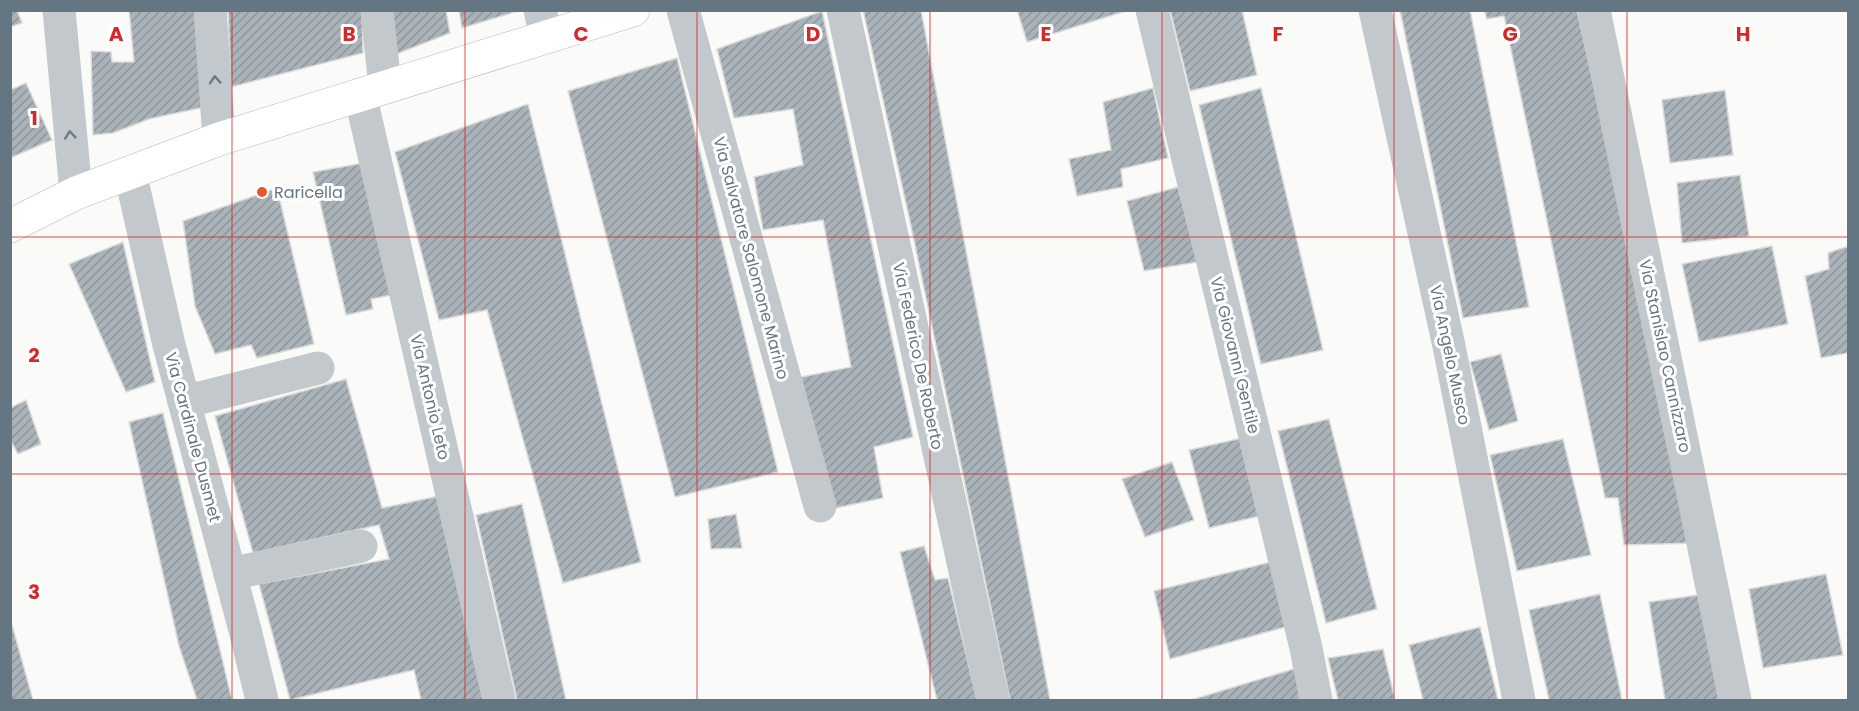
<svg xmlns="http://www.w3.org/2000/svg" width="1859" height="711" viewBox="0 0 1859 711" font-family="Poppins,sans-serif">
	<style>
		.building { fill: url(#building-hatch); stroke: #dcdcda; stroke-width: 1.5 }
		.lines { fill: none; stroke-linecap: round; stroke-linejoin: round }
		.secondary-casing { stroke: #b3babf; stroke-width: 34 }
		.minor { stroke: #c3c8cc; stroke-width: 33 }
		.secondary { stroke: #fff; stroke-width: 33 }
		.oneway { stroke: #6a7a87 }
		.grid { fill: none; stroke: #d62828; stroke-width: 1.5; stroke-opacity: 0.55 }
		.poi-dot { fill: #e4572e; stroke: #fff; stroke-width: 2 }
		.labels { text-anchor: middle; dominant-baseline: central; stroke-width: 6; stroke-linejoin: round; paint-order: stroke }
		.poi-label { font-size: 16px; fill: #657683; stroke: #fff; text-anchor: start }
		.street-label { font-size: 16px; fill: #657683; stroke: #fff }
		.grid-label { font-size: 20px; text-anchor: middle; font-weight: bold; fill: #d62828; stroke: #fff; stroke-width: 6; stroke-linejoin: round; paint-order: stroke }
	</style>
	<defs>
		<pattern id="building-hatch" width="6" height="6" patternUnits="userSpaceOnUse" patternTransform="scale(1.5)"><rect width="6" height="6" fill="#aab3b9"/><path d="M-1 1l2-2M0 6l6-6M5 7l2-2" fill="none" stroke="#8e969c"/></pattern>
	</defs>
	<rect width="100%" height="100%" fill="#fafaf8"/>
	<!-- building -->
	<g class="building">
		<path d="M 10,10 L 17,10 L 22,23 L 10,27 Z"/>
		<path d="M 129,10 L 199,10 L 205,107 L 149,119 L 113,133 L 93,135 L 91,51 L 111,52 L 112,62 L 134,62 Z"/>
		<path d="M 228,10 L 362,10 L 363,53 L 231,87 Z"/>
		<path d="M 385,10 L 446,10 L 450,33 L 389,57 Z"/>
		<path d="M 459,10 L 518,10 L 518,11 L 462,28 Z"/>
		<path d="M 863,10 L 921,10 L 1050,700 L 1010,700 L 911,226 Z"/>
		<path d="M 1017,10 L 1129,10 L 1027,42 Z"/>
		<path d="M 1170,10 L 1242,10 L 1257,75 L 1190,91 Z"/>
		<path d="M 1400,10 L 1470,10 L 1529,307 L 1463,318 Z"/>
		<path d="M 1484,10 L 1577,10 L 1697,543 L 1624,545 L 1618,498 L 1605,498 L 1504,16 L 1487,19 Z"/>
		<path d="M 822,11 L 913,437 L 874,447 L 883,498 L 831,509 L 801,377 L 851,367 L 823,220 L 763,230 L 754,177 L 803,165 L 793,109 L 734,118 L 717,49 Z"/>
		<path d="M 677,58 L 778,472 L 675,497 L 568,91 Z"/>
		<path d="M 26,83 L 52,140 L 10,158 L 10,90 Z"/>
		<path d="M 1153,88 L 1168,158 L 1121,169 L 1123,187 L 1077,196 L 1069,159 L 1111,150 L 1103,102 Z"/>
		<path d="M 1261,88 L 1323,350 L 1261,364 L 1199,105 Z"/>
		<path d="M 1725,90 L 1733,155 L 1670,163 L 1662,100 Z"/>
		<path d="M 528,104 L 641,562 L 563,583 L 487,310 L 439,320 L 395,152 Z"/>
		<path d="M 363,163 L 392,295 L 371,299 L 373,309 L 346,315 L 313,172 Z"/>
		<path d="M 1740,175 L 1749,236 L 1682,243 L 1677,183 Z"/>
		<path d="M 1178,187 L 1198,262 L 1144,271 L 1127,201 Z"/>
		<path d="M 277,188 L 314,344 L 257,358 L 251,345 L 215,354 L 195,306 L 183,221 Z"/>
		<path d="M 123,242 L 155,382 L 126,392 L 69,264 Z"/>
		<path d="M 1772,246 L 1788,324 L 1699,342 L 1682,264 Z"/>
		<path d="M 1848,246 L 1848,353 L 1821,358 L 1805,276 L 1829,269 L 1828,253 Z"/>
		<path d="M 1501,354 L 1518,421 L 1489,430 L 1470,362 Z"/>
		<path d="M 346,379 L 382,508 L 439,496 L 484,700 L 421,700 L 414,670 L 290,700 L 259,584 L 389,559 L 379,525 L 253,553 L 215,416 Z"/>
		<path d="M 26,400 L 41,444 L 18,454 L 10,439 L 10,408 Z"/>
		<path d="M 163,413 L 232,700 L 197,700 L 179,646 L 129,422 Z"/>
		<path d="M 1329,419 L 1377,609 L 1326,623 L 1278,431 Z"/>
		<path d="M 1242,438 L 1260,516 L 1209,528 L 1189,450 Z"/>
		<path d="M 1563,439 L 1591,555 L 1517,571 L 1490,455 Z"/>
		<path d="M 1172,462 L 1194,520 L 1145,537 L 1122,479 Z"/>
		<path d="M 522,504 L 566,700 L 517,700 L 476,515 Z"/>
		<path d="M 736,514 L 742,548 L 711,549 L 708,519 Z"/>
		<path d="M 924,546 L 935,580 L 948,578 L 977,700 L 937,700 L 900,552 Z"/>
		<path d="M 1275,561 L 1285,627 L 1170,659 L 1154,591 Z"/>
		<path d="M 1826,574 L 1843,655 L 1763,668 L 1749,589 Z"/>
		<path d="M 1712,593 L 1732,700 L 1665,700 L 1649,602 Z"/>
		<path d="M 1600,594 L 1622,700 L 1549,700 L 1529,610 Z"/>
		<path d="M 10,618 L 33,700 L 10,700 Z"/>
		<path d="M 1480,627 L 1498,700 L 1423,700 L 1409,645 Z"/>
		<path d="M 1383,649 L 1395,700 L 1338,700 L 1328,658 Z"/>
		<path d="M 1297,668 L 1304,700 L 1191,700 Z"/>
	</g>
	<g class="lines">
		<!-- secondary casing -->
		<g class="secondary-casing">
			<path id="secondary" d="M 10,226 L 76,193 L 219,139 L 633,10"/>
		</g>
		<!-- minor -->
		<g class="minor">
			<path d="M 59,10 L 76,193"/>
			<path d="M 210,10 L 219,139"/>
			<path d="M 377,10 L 385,86"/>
			<path d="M 540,10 L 546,37"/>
			<path d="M 683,10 L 820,506"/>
			<path d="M 843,10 L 993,700"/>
			<path d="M 1152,10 L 1306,648 L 1316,700"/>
			<path d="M 1375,10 L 1449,346 L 1519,700"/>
			<path d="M 1594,10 L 1735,700"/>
			<path d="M 360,94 L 499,700"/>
			<path d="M 130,172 L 169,345 L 245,630 L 262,700"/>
			<path d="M 184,402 L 318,368"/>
			<path d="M 230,574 L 361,546"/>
		</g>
		<!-- secondary -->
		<use href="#secondary" class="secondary"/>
	</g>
	<!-- one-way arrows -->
	<defs><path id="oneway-chevron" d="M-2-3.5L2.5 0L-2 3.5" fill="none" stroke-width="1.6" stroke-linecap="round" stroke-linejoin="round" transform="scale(1.5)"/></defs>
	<g class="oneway">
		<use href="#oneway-chevron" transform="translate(215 80) rotate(-94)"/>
		<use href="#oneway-chevron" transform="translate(70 135) rotate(-96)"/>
	</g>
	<!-- grid -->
	<path class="grid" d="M 232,10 L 232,700M 465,10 L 465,700M 697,10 L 697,700M 930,10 L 930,700M 1162,10 L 1162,700M 1394,10 L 1394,700M 1627,10 L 1627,700M 10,237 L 1848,237M 10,474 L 1848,474"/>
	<!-- markers -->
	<circle class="poi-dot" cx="262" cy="192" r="6"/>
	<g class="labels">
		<!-- poi labels -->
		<g class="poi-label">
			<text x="274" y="192">Raricella</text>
		</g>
		<!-- street labels -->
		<g class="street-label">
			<text transform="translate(751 258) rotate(75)">Via Salvatore Salomone Marino</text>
			<text transform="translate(1235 355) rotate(76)">Via Giovanni Gentile</text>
			<text transform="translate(1450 355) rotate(78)">Via Angelo Musco</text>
			<text transform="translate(918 356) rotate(78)">Via Federico De Roberto</text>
			<text transform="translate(1665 356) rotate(78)">Via Stanislao Cannizzaro</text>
			<text transform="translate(430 397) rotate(77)">Via Antonio Leto</text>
			<text transform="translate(193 437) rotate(75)">Via Cardinale Dusmet</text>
		</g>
	</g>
	<g class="grid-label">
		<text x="116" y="41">A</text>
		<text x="349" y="41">B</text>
		<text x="581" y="41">C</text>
		<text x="813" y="41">D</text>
		<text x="1046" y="41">E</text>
		<text x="1278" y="41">F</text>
		<text x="1510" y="41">G</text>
		<text x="1743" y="41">H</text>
		<text x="34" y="125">1</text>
		<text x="34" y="362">2</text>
		<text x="34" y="599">3</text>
	</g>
	<!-- border -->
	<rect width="1859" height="711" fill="none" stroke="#657683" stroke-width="24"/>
</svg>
